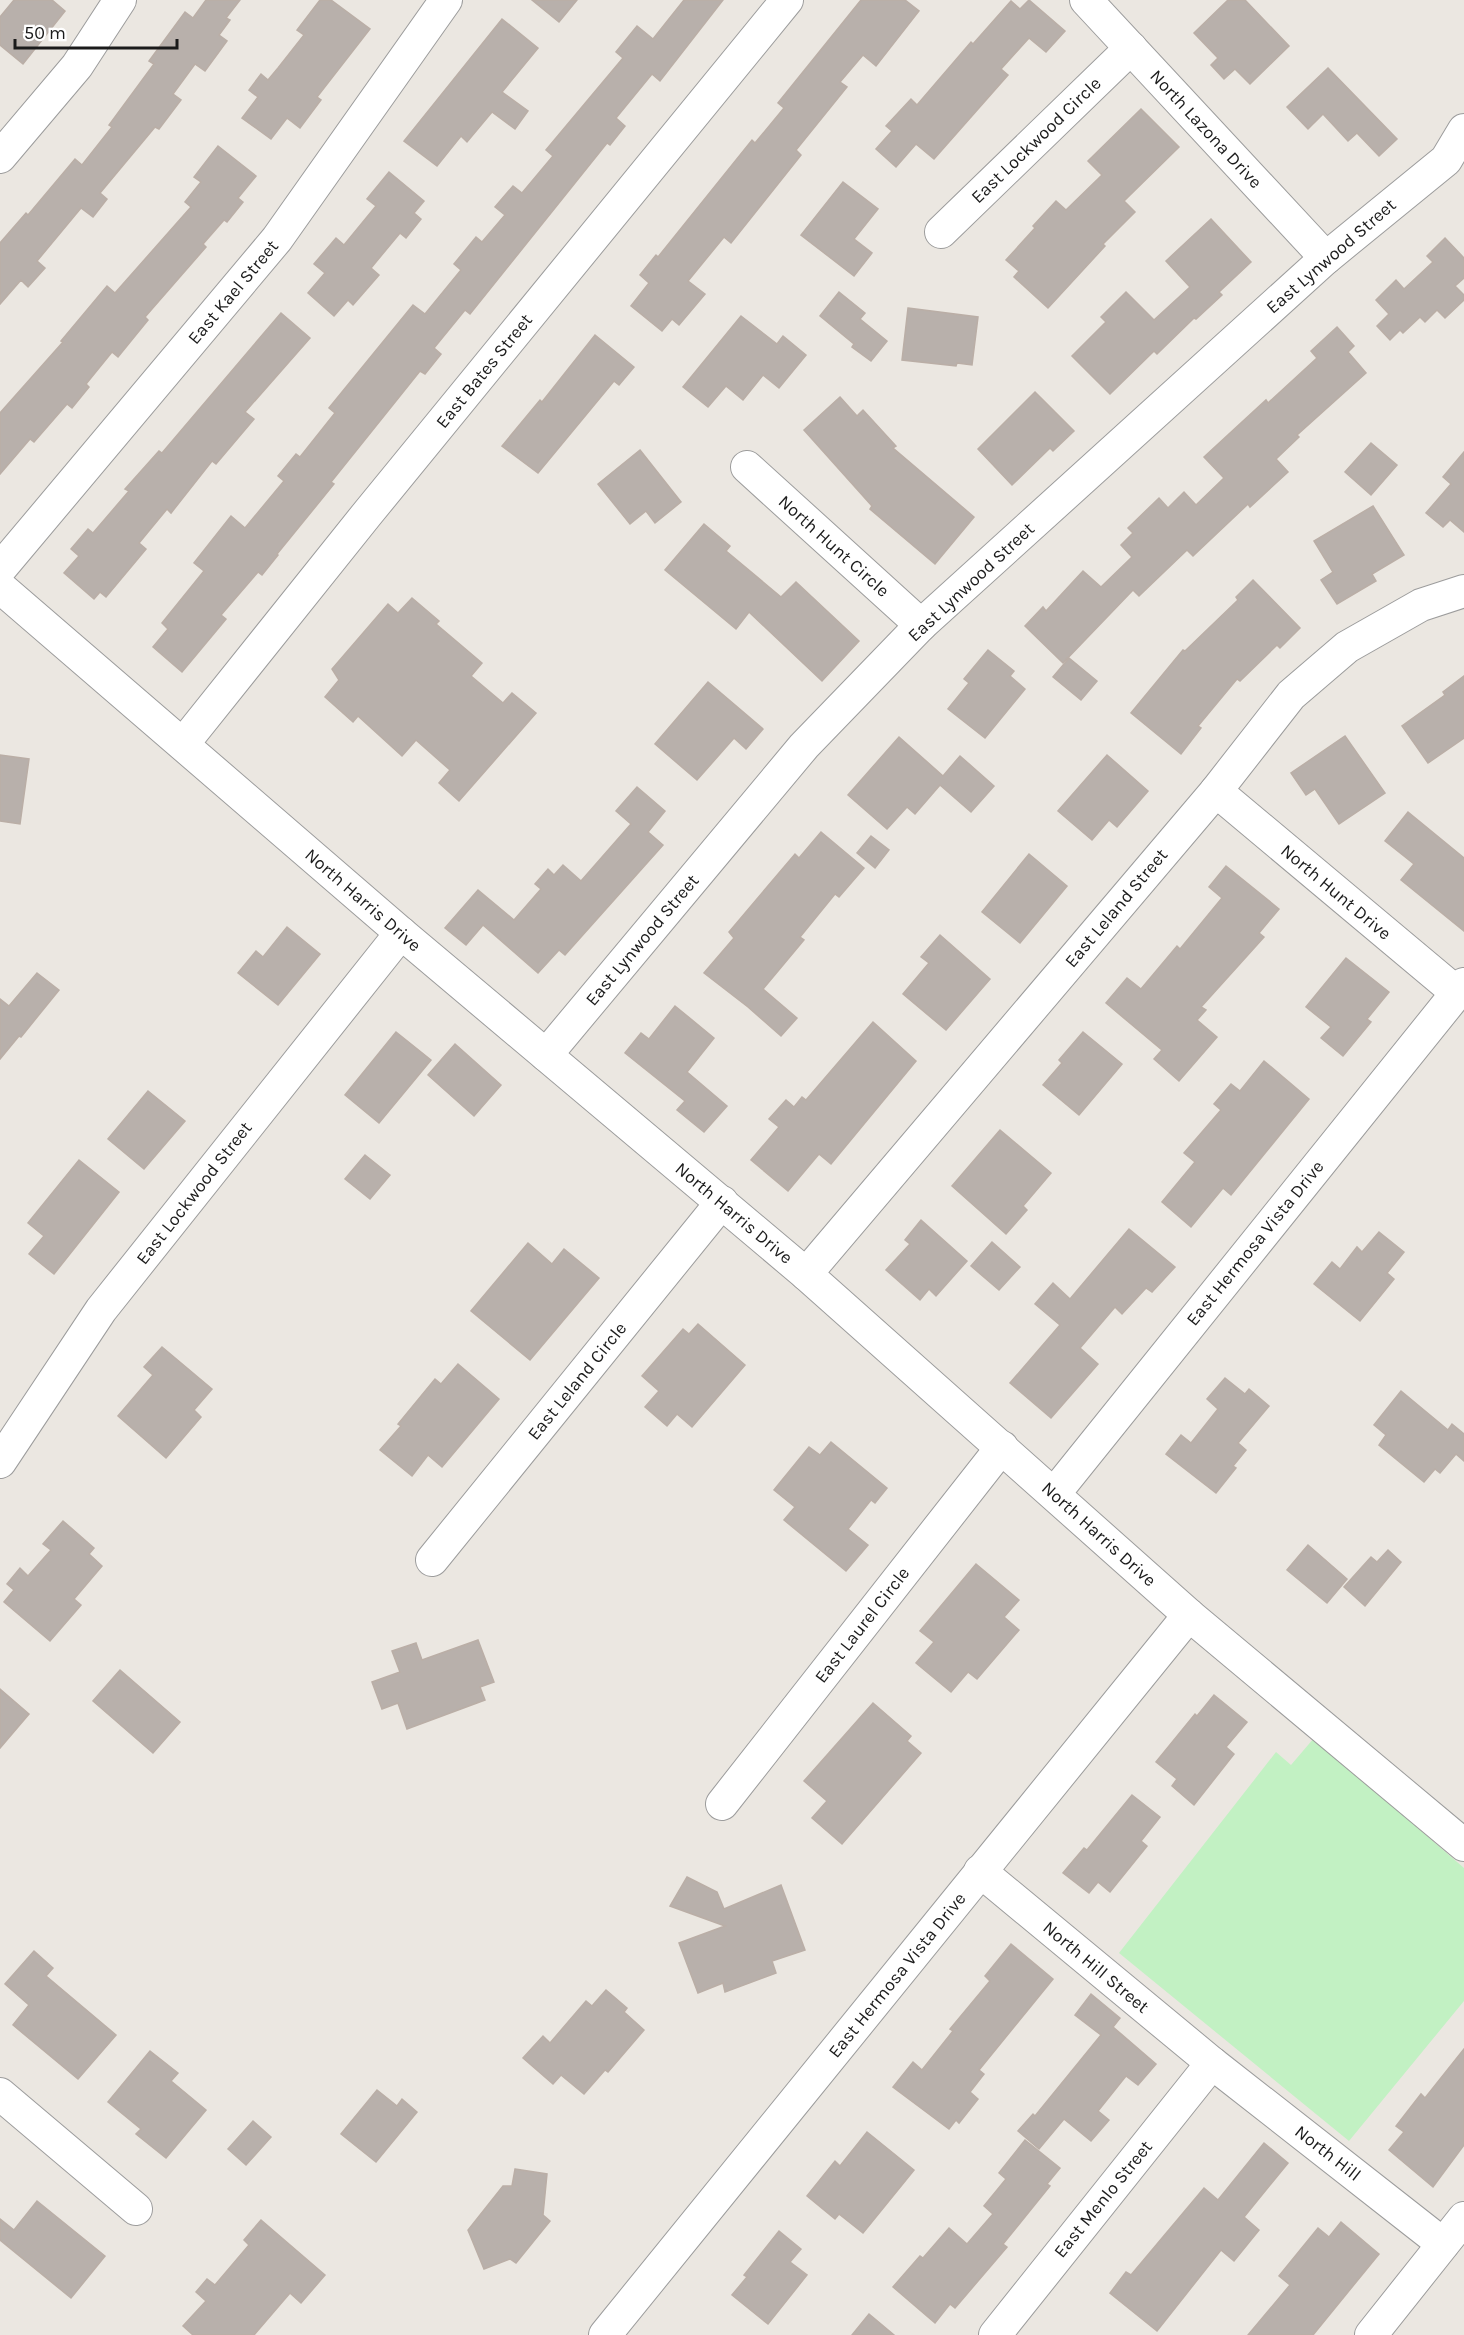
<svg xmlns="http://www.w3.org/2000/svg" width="1464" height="2335" viewBox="0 0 1464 2335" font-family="Karla,sans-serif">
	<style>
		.park { fill: #c2f1c3 }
		.building { fill: #b8b0ab; stroke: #baaea6; stroke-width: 1.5 }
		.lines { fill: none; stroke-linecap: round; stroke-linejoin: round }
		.minor-casing { stroke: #9c9c9c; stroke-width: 34 }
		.minor { stroke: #fff; stroke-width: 32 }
		.labels { text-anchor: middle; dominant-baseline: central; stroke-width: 5; stroke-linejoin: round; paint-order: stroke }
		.street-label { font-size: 18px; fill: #1b1b1b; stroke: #fff }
	</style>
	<rect width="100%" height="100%" fill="#ebe7e1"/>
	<!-- park -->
	<path class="park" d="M 1314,1738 L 1464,1868 L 1464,2001 L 1349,2141 L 1119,1953 L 1276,1752 L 1291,1765 Z"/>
	<!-- building -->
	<g class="building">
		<path d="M 14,0 L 52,0 L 65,11 L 23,64 L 0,45 L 0,17 Z"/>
		<path d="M 206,0 L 240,0 L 226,18 L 230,20 L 219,35 L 227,41 L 205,71 L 195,64 L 173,94 L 181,100 L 159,129 L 155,127 L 100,193 L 107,199 L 93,217 L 81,208 L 37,261 L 45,268 L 28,287 L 21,280 L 0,304 L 0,243 L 26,213 L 28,215 L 75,159 L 82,165 L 112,127 L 109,125 L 154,64 L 149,61 L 185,12 L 193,18 Z"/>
		<path d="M 320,0 L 331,0 L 370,29 L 317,97 L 321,100 L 300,128 L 287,118 L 271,139 L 242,118 L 258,97 L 249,90 L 261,74 L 268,80 L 278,68 L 304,35 L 297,30 Z"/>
		<path d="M 532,0 L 577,0 L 559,22 Z"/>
		<path d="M 684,0 L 723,0 L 660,81 L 652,74 L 616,118 L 625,126 L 610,145 L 607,143 L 470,314 L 465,310 L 434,348 L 441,354 L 425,374 L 420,371 L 331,482 L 334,484 L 277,554 L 278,555 L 262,575 L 258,572 L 221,615 L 226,619 L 182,672 L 153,647 L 168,629 L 162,623 L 204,571 L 194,563 L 231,516 L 245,528 L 284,481 L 278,476 L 296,454 L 300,457 L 335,413 L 329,408 L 413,305 L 425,314 L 461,270 L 454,264 L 476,237 L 482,242 L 505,215 L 495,207 L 513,186 L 522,193 L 553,156 L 546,150 L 623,58 L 616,52 L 637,26 L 653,39 Z"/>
		<path d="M 861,0 L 905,0 L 919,11 L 876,66 L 863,55 L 840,82 L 847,87 L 796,150 L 801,155 L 731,243 L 724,237 L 688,281 L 705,294 L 679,325 L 672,319 L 662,331 L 631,306 L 649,283 L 640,275 L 656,255 L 658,257 L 752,140 L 755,143 L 784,108 L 778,103 Z"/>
		<path d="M 1029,0 L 1065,31 L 1046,52 L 1029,38 L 1001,69 L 1008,75 L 934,159 L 916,144 L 896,167 L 876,149 L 892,131 L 886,126 L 911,99 L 917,105 L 971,42 L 973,44 L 1011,1 L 1020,9 Z"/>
		<path d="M 1228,0 L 1245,0 L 1289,46 L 1250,84 L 1235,69 L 1224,79 L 1211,65 L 1218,58 L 1194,33 Z"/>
		<path d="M 502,19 L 538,48 L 502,92 L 528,111 L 515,129 L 492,112 L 467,142 L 461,136 L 437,166 L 404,141 Z"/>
		<path d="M 1328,68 L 1397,139 L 1379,156 L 1357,133 L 1348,141 L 1323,114 L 1308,129 L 1287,107 Z"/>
		<path d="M 1141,109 L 1179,147 L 1124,201 L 1135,212 L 1103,244 L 1105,246 L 1048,308 L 1014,277 L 1019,271 L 1006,260 L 1035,228 L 1033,226 L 1056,201 L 1066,210 L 1102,175 L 1088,161 Z"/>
		<path d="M 218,146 L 256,176 L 238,198 L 243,202 L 227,222 L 224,220 L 203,244 L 206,247 L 145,317 L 148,320 L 118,357 L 112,352 L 86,384 L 89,387 L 72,408 L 67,404 L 34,442 L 30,439 L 0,474 L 0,413 L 63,342 L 61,341 L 107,286 L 115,293 L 191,207 L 185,202 L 201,182 L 194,177 Z"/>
		<path d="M 389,172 L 424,201 L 414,213 L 421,219 L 406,238 L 400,233 L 371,268 L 379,275 L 353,305 L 348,300 L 334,316 L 308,293 L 325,273 L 314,264 L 336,238 L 344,245 L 376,206 L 367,199 Z"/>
		<path d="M 843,182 L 878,209 L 854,239 L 872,253 L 854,276 L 801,235 Z"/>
		<path d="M 1211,219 L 1251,262 L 1219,292 L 1222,295 L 1196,319 L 1194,318 L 1157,354 L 1154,351 L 1110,394 L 1072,356 L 1106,322 L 1101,317 L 1126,292 L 1154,320 L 1190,287 L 1166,261 Z"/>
		<path d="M 1445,238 L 1464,258 L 1464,278 L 1455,286 L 1464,295 L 1464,300 L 1445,318 L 1437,310 L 1425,322 L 1420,317 L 1403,333 L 1400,330 L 1390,340 L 1377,326 L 1389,314 L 1376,300 L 1396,280 L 1404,289 L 1433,262 L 1427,256 Z"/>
		<path d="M 839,292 L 865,313 L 860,319 L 887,341 L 871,361 L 852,347 L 854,344 L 820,316 Z"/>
		<path d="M 908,308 L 978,317 L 972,365 L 957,363 L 956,366 L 902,360 Z"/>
		<path d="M 281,313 L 310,338 L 245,412 L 254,419 L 216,464 L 212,461 L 171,513 L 167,509 L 139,543 L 146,549 L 106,597 L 100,592 L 94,599 L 64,573 L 79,556 L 71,549 L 88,529 L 93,533 L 129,491 L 125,489 L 159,451 L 162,453 Z"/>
		<path d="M 741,316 L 777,344 L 783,336 L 806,355 L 779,388 L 763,375 L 743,400 L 726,386 L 708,407 L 683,387 Z"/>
		<path d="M 1337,327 L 1354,346 L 1348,352 L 1366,373 L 1297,435 L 1299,437 L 1276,459 L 1288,472 L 1250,507 L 1248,504 L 1193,556 L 1187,550 L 1139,596 L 1133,590 L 1063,663 L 1025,626 L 1043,607 L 1046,611 L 1083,571 L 1101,587 L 1132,557 L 1121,545 L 1133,533 L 1128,528 L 1159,498 L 1168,508 L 1184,492 L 1196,505 L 1224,478 L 1204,457 L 1266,400 L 1268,403 L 1317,358 L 1311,351 Z"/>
		<path d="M 595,335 L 634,367 L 619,385 L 614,381 L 538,473 L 502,446 L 540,400 L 542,402 Z"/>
		<path d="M 1035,392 L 1074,431 L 1053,451 L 1050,448 L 1012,485 L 978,449 Z"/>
		<path d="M 840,397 L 857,416 L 863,410 L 896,446 L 893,448 L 974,517 L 935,564 L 870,509 L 872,506 L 804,430 Z"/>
		<path d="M 1371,443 L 1397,465 L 1371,495 L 1345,472 Z"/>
		<path d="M 640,450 L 681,502 L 655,523 L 646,511 L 630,524 L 598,484 Z"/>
		<path d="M 1464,452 L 1464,532 L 1450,520 L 1443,527 L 1426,513 L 1451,484 L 1443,477 Z"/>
		<path d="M 1373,506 L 1404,555 L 1372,574 L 1376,581 L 1337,604 L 1321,580 L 1333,572 L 1314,541 Z"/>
		<path d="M 704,524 L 730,546 L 726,551 L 781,597 L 796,582 L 859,641 L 822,681 L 749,612 L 736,629 L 665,570 Z"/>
		<path d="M 1253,580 L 1300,628 L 1280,648 L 1277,645 L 1240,681 L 1237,679 L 1198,726 L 1201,728 L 1181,754 L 1131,713 L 1183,650 L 1185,651 L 1238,600 L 1236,597 Z"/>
		<path d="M 412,598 L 439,621 L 436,624 L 482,663 L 471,676 L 503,703 L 512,693 L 536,713 L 459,801 L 439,783 L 450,770 L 416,740 L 402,756 L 358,716 L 353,722 L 325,697 L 339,680 L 332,669 L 388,604 L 398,613 Z"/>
		<path d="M 988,650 L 1014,671 L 1010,676 L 1025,689 L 985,738 L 948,709 L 969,683 L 964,679 Z"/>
		<path d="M 1069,658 L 1097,681 L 1081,700 L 1053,677 Z"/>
		<path d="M 1464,676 L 1464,738 L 1428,763 L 1402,726 L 1445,695 L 1443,692 Z"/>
		<path d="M 708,682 L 763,729 L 746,749 L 734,738 L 697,780 L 655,744 Z"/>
		<path d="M 1345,736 L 1385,793 L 1339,824 L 1315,789 L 1306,795 L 1291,773 Z"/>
		<path d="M 899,737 L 943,776 L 960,756 L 994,786 L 971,812 L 940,785 L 915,814 L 907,807 L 887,829 L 848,795 Z"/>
		<path d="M 0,755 L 29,759 L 20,824 L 0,821 Z"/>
		<path d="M 1107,755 L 1148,791 L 1117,827 L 1109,820 L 1092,840 L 1058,811 Z"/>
		<path d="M 637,787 L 665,811 L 648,832 L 663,845 L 565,955 L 559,950 L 538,973 L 483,925 L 466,945 L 445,928 L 478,890 L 514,920 L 541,889 L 535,884 L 548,869 L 554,875 L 563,865 L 581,881 L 631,824 L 616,811 Z"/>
		<path d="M 1408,812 L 1464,858 L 1464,931 L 1401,880 L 1414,864 L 1385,841 Z"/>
		<path d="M 821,832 L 864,868 L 839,897 L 835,894 L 800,937 L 804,940 L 763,989 L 797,1018 L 781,1036 L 748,1007 L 704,973 L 734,938 L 729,932 L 795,854 L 799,858 Z"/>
		<path d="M 871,836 L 889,850 L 875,868 L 857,853 Z"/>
		<path d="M 1029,854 L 1067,886 L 1020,943 L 982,912 Z"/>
		<path d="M 1226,866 L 1279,909 L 1259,933 L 1264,937 L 1201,1007 L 1206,1010 L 1197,1020 L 1217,1037 L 1179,1081 L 1154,1059 L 1162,1050 L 1106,1003 L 1127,978 L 1141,989 L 1177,946 L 1180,949 L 1222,898 L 1209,887 Z"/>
		<path d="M 287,927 L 320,954 L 278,1005 L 238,973 L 256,951 L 263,957 Z"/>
		<path d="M 940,935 L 990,979 L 946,1030 L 903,994 L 929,963 L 921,957 Z"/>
		<path d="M 1346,958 L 1389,992 L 1367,1019 L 1371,1022 L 1343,1056 L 1321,1038 L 1331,1027 L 1306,1007 Z"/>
		<path d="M 37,973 L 59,990 L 21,1037 L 19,1036 L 0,1059 L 0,999 L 9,1006 Z"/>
		<path d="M 675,1006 L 714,1038 L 687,1072 L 727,1106 L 704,1132 L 677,1110 L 685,1101 L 625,1053 L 641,1033 L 649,1039 Z"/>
		<path d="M 873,1022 L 916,1061 L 831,1164 L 819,1154 L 788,1191 L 751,1160 L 779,1127 L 769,1119 L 786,1100 L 794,1107 L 802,1097 L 806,1100 Z"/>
		<path d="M 396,1032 L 431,1060 L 379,1123 L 345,1095 Z"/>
		<path d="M 1083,1032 L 1122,1064 L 1079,1115 L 1043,1085 L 1062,1063 L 1059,1060 Z"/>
		<path d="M 455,1044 L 501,1085 L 474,1116 L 428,1075 Z"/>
		<path d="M 1264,1061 L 1309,1099 L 1231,1195 L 1223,1188 L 1191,1227 L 1162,1202 L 1195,1162 L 1184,1153 L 1221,1110 L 1214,1104 L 1231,1084 L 1240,1091 Z"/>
		<path d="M 148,1091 L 185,1121 L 144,1169 L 108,1139 Z"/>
		<path d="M 1000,1130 L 1051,1173 L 1023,1206 L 1027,1210 L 1006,1234 L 952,1186 Z"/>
		<path d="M 365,1155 L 390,1175 L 370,1199 L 345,1179 Z"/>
		<path d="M 79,1160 L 119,1192 L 54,1274 L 29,1254 L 44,1236 L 28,1223 Z"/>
		<path d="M 921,1220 L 967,1261 L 936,1296 L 929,1289 L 920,1300 L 886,1270 L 910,1244 L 905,1240 Z"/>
		<path d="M 1129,1229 L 1175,1267 L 1152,1292 L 1146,1288 L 1122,1314 L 1115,1307 L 1080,1348 L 1098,1364 L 1051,1418 L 1010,1383 L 1060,1325 L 1035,1304 L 1053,1283 L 1070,1299 Z"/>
		<path d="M 1379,1232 L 1404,1252 L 1387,1273 L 1394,1279 L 1360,1321 L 1314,1284 L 1332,1262 L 1340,1269 L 1357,1247 L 1362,1252 Z"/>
		<path d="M 992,1242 L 1020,1267 L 999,1290 L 971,1266 Z"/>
		<path d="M 528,1243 L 552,1264 L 564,1249 L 599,1278 L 530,1360 L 471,1311 Z"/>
		<path d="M 698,1324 L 745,1365 L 692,1427 L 677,1414 L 667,1426 L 645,1407 L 659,1391 L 642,1376 L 683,1329 L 689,1334 Z"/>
		<path d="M 162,1347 L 212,1389 L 194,1410 L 201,1417 L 166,1458 L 118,1416 L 153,1375 L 144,1367 Z"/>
		<path d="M 458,1364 L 499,1399 L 442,1467 L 428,1455 L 412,1476 L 380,1450 L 401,1426 L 398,1424 L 435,1379 L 441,1384 Z"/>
		<path d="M 1225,1378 L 1245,1394 L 1249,1389 L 1269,1406 L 1238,1443 L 1246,1450 L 1233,1466 L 1236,1468 L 1216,1493 L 1166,1454 L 1181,1435 L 1191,1443 L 1218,1409 L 1207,1399 Z"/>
		<path d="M 1401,1391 L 1448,1430 L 1452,1424 L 1464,1434 L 1464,1461 L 1456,1454 L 1440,1473 L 1435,1469 L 1424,1482 L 1379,1445 L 1386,1435 L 1374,1425 Z"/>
		<path d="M 831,1442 L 887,1488 L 875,1503 L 871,1500 L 848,1529 L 868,1545 L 846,1571 L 784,1520 L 795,1507 L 774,1490 L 809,1447 L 820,1455 Z"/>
		<path d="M 63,1521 L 94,1548 L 89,1554 L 102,1566 L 74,1599 L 81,1605 L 50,1641 L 4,1602 L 14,1590 L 7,1584 L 20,1568 L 28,1576 L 51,1550 L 43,1544 Z"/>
		<path d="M 1308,1545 L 1347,1579 L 1327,1603 L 1287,1570 Z"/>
		<path d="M 1388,1550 L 1401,1562 L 1365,1606 L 1344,1587 L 1371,1557 L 1377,1562 Z"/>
		<path d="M 976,1564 L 1019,1600 L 1004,1617 L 1019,1630 L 977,1679 L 968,1672 L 951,1692 L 916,1663 L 934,1642 L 920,1631 Z"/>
		<path d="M 478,1640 L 494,1682 L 480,1687 L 485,1700 L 407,1729 L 398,1703 L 382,1709 L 372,1682 L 400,1672 L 392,1651 L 416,1643 L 422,1660 Z"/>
		<path d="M 120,1670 L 180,1722 L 153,1753 L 93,1701 Z"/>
		<path d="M 0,1689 L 29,1714 L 0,1748 Z"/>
		<path d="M 1214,1695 L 1247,1722 L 1226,1747 L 1234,1754 L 1194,1805 L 1172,1786 L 1177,1779 L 1156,1762 L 1195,1714 L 1197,1716 Z"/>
		<path d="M 873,1703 L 911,1736 L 907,1741 L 921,1753 L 842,1844 L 812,1818 L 827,1801 L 804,1781 Z"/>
		<path d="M 1132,1795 L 1160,1817 L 1141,1841 L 1147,1846 L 1110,1892 L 1098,1882 L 1089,1893 L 1063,1873 L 1084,1848 L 1087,1850 Z"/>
		<path d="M 687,1877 L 717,1892 L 724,1909 L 781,1885 L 805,1950 L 772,1961 L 776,1973 L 725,1992 L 723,1983 L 698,1993 L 679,1943 L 725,1926 L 670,1906 Z"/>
		<path d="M 1011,1944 L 1053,1979 L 979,2070 L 984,2074 L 970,2092 L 978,2099 L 959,2123 L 956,2120 L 949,2129 L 893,2087 L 913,2062 L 922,2070 L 953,2031 L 950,2029 L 990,1981 L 985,1976 Z"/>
		<path d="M 34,1951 L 53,1968 L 46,1976 L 116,2035 L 78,2079 L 13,2025 L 29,2005 L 5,1984 Z"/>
		<path d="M 606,1990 L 627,2008 L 624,2012 L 644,2030 L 608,2072 L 605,2070 L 584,2094 L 561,2075 L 553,2084 L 523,2058 L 543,2036 L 550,2043 L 586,2001 L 592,2006 Z"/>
		<path d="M 1091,1994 L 1120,2018 L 1113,2027 L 1156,2064 L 1138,2085 L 1126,2076 L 1098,2111 L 1109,2120 L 1091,2141 L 1064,2119 L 1039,2149 L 1018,2131 L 1033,2114 L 1035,2116 L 1101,2035 L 1075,2015 Z"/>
		<path d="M 1464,2049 L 1464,2145 L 1433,2187 L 1389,2150 L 1404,2132 L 1396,2126 L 1421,2094 L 1425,2098 Z"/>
		<path d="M 150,2051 L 178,2073 L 171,2081 L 206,2110 L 166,2158 L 136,2134 L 141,2129 L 108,2102 Z"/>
		<path d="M 377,2090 L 397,2106 L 402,2099 L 417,2112 L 376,2162 L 341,2134 Z"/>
		<path d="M 253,2121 L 271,2137 L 246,2165 L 228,2149 Z"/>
		<path d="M 867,2132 L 914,2170 L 863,2233 L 839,2214 L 835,2219 L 807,2196 L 835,2161 L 840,2166 Z"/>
		<path d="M 1025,2140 L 1060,2168 L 1047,2184 L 1050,2186 L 1003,2244 L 1007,2247 L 955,2308 L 950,2304 L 935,2323 L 893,2287 L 920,2256 L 923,2258 L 949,2228 L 967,2244 L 993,2214 L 984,2206 L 1006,2179 L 999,2173 Z"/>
		<path d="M 1264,2143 L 1288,2163 L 1244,2217 L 1259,2230 L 1234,2261 L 1221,2250 L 1157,2331 L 1110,2293 L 1126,2272 L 1131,2275 L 1204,2188 L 1218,2200 Z"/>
		<path d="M 515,2169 L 547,2174 L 543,2215 L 550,2221 L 516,2263 L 510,2259 L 484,2269 L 468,2230 L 503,2186 L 512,2186 Z"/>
		<path d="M 37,2201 L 105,2256 L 71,2298 L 0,2240 L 0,2219 L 14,2230 Z"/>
		<path d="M 261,2220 L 325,2275 L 301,2303 L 290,2293 L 254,2335 L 193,2335 L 183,2326 L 206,2301 L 196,2292 L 207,2279 L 215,2285 L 249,2245 L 244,2240 Z"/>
		<path d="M 1341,2222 L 1379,2254 L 1326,2319 L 1313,2335 L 1248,2335 L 1290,2285 L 1279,2276 L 1318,2228 L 1329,2237 Z"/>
		<path d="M 779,2231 L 801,2249 L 790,2262 L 807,2275 L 768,2324 L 732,2295 L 747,2277 L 744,2275 Z"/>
		<path d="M 869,2314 L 894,2335 L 852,2335 Z"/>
	</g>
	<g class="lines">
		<!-- minor casing -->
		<g class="minor-casing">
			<g id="minor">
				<path d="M 1086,0 L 1326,258"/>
				<path d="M 0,157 L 77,66 L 120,0"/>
				<path d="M 941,232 L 1131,48"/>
				<path d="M 747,467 L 921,625"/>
				<path d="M 0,569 L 277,239 L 446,0"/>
				<path d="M 0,587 L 401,933 L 806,1274 L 1189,1615 L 1464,1845"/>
				<path d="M 183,744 L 367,514 L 787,0"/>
				<path d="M 1216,791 L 1456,992"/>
				<path d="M 546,1055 L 804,746 L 921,625 L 1326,258 L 1446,160 L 1464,130"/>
				<path d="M 806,1274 L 1216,791 L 1291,695 L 1347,647 L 1421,605 L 1464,591"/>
				<path d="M 0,1462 L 101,1310 L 401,933"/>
				<path d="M 1054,1494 L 1464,984"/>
				<path d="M 432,1560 L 722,1202"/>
				<path d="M 722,1804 L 1002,1447"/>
				<path d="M 980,1871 L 1212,2063 L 1443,2244"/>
				<path d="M 0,2094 L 136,2209"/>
				<path d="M 605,2335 L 1189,1615"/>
				<path d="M 995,2335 L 1212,2063"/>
				<path d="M 1371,2335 L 1464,2218"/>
			</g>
		</g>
		<!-- minor -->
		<use href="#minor" class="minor"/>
	</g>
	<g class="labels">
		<!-- street labels -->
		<g class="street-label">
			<text transform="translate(1206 129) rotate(47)">North Lazona Drive</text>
			<text transform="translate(1036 140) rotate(-44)">East Lockwood Circle</text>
			<text transform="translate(1331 256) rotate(-41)">East Lynwood Street</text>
			<text transform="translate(233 292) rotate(-50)">East Kael Street</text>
			<text transform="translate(484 371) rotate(-51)">East Bates Street</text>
			<text transform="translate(834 546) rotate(42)">North Hunt Circle</text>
			<text transform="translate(971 582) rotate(-43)">East Lynwood Street</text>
			<text transform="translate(1336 892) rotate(40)">North Hunt Drive</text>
			<text transform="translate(363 900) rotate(41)">North Harris Drive</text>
			<text transform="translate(1116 908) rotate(-50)">East Leland Street</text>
			<text transform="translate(642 940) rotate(-50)">East Lynwood Street</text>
			<text transform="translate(194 1193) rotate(-52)">East Lockwood Street</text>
			<text transform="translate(734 1213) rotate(40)">North Harris Drive</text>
			<text transform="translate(1255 1243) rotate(-51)">East Hermosa Vista Drive</text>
			<text transform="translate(577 1381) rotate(-51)">East Leland Circle</text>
			<text transform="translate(1099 1534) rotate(42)">North Harris Drive</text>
			<text transform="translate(862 1625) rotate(-52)">East Laurel Circle</text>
			<text transform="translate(1096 1967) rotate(40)">North Hill Street</text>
			<text transform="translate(897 1975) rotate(-51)">East Hermosa Vista Drive</text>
			<text transform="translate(1328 2153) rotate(38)">North Hill</text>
			<text transform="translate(1103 2199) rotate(-51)">East Menlo Street</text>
		</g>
	</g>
	<!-- scale -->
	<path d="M15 39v9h162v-9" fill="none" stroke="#1b1b1b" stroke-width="3"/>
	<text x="24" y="39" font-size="18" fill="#1b1b1b" stroke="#ffffff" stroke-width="4.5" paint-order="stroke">50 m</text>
</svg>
